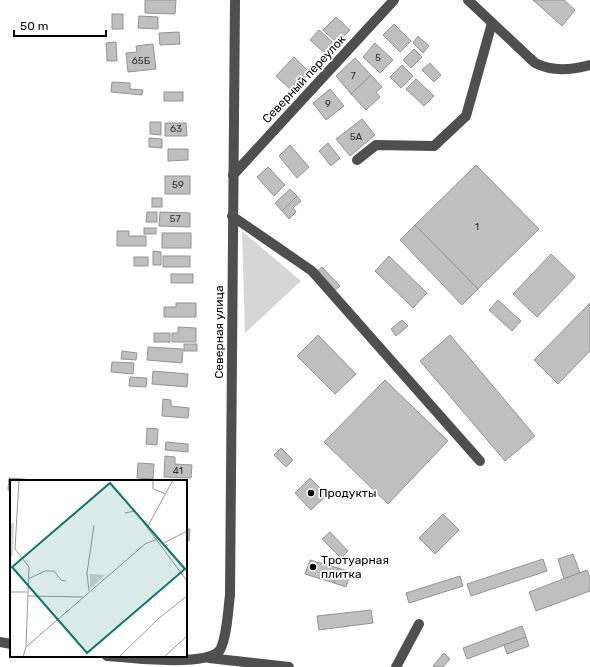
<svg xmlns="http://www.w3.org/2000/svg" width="590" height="667" viewBox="0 0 590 667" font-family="Rubik,sans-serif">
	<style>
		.green { fill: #d6d6d6 }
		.building { fill: #bfbfbf; stroke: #939393 }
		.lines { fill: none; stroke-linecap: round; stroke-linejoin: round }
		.minor { stroke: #4f4f4f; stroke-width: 10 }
		.poi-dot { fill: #000; stroke: #fff; stroke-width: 1.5 }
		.labels { text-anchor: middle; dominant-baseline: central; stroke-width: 3.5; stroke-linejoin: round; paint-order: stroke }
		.number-label { font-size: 10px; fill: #303030 }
		.street-label { font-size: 12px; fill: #000; stroke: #fff }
		.poi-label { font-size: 12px; fill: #000; stroke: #fff; text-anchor: start }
		.inset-road { fill: none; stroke: #999; stroke-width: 1 }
		.view { fill: #0f766e; fill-opacity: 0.15; stroke: #0f766e; stroke-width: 2 }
		.inset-edge { fill: none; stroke: #000; stroke-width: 2 }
	</style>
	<rect width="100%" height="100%" fill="#fff"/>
	<!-- green -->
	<path class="green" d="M 242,231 L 301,281 L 245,333 Z"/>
	<!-- building -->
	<g class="building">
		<path d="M 145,0 L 176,0 L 175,14 L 145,13 Z"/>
		<path d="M 533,0 L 564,0 L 575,10 L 562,26 Z"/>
		<rect x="112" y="14" width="11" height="15"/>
		<path d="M 139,16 L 158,17 L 158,29 L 138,28 Z"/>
		<path d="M 336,17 L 350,30 L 337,43 L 323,30 Z"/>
		<path d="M 394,24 L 411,41 L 400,52 L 383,35 Z"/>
		<path d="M 319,30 L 337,46 L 328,56 L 310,40 Z"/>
		<path d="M 179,32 L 180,44 L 160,45 L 159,33 Z"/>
		<path d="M 418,36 L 429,46 L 423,53 L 413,43 Z"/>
		<path d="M 116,42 L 117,61 L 107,61 L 106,43 Z"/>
		<path d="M 375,43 L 393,60 L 380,73 L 363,57 Z"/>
		<path d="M 153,44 L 156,69 L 128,72 L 126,53 L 137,52 L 136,46 Z"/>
		<path d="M 414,49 L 422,57 L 411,68 L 403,60 Z"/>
		<path d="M 294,57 L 310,73 L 293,92 L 276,76 Z"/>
		<path d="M 355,58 L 371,75 L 351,94 L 336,76 Z"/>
		<path d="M 430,63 L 441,75 L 434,82 L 422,70 Z"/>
		<path d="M 402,65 L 413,76 L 401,88 L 390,77 Z"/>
		<path d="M 371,75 L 382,87 L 376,92 L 380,97 L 366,110 L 351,94 Z"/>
		<path d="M 416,79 L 434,96 L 424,106 L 406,89 Z"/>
		<path d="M 112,82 L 130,83 L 130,89 L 143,90 L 142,95 L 111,92 Z"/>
		<path d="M 330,89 L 344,106 L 326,120 L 313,103 Z"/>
		<rect x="164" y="92" width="19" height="9"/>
		<path d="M 362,119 L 375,135 L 350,156 L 336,139 Z"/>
		<path d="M 150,122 L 161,122 L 161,135 L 150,134 Z"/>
		<path d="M 165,123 L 186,123 L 187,136 L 165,136 Z"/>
		<path d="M 149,138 L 162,139 L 162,148 L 149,147 Z"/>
		<path d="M 328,143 L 340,158 L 331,166 L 319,151 Z"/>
		<path d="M 290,145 L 309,167 L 297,178 L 279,156 Z"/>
		<path d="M 168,149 L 188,149 L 188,160 L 168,161 Z"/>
		<path d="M 476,165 L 539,229 L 478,289 L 415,225 Z"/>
		<path d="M 268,167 L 285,185 L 274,196 L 257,177 Z"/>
		<rect x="165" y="176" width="25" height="18"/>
		<path d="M 290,189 L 297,196 L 282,211 L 275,203 Z"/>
		<path d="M 297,196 L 301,201 L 293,208 L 296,212 L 289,219 L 282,211 Z"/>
		<rect x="152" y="198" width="10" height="9"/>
		<path d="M 147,212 L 157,212 L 157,222 L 146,222 Z"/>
		<path d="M 160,212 L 190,213 L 190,227 L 159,226 Z"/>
		<path d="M 415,225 L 478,289 L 462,305 L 400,240 Z"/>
		<rect x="144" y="228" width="12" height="6"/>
		<path d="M 117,231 L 129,231 L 129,236 L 146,236 L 146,246 L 117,246 Z"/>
		<rect x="162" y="233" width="29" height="15"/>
		<path d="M 153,251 L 161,252 L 161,265 L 153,265 Z"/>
		<path d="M 551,254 L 575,277 L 537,317 L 513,294 Z"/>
		<rect x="163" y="256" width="27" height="11"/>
		<path d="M 389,256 L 427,293 L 413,308 L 375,271 Z"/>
		<rect x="134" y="257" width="14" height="9"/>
		<path d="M 322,267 L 340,286 L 334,291 L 316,272 Z"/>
		<rect x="171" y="274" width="22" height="9"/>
		<path d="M 498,300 L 521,321 L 512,331 L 489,310 Z"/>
		<path d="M 176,303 L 196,303 L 196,317 L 164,317 L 164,307 L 176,307 Z"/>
		<path d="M 590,303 L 590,351 L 558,384 L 534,360 Z"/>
		<path d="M 402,320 L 408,326 L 396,336 L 391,329 Z"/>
		<path d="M 178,327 L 196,328 L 196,342 L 172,342 L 172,333 L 178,333 Z"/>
		<rect x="154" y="333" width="16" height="9"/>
		<path d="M 318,335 L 356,374 L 335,394 L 297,356 Z"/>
		<path d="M 450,335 L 535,436 L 505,461 L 420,361 Z"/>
		<rect x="184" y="344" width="13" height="7"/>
		<path d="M 148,347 L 183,349 L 182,363 L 147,360 Z"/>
		<path d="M 122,351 L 137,353 L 136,360 L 121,359 Z"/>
		<path d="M 112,362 L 134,363 L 133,374 L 111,372 Z"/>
		<path d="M 153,371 L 188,374 L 187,387 L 152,384 Z"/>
		<path d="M 130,377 L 147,378 L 146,387 L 129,386 Z"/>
		<path d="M 385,380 L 448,441 L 388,504 L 324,442 Z"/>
		<path d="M 163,399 L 171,400 L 171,406 L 189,408 L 188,418 L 162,416 Z"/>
		<path d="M 147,428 L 158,429 L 157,445 L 146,444 Z"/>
		<path d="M 166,442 L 188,444 L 188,452 L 165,450 Z"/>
		<path d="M 281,448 L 293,460 L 286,467 L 274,455 Z"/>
		<path d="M 165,456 L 175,457 L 175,464 L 192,465 L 191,478 L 164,477 Z"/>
		<path d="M 138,463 L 154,464 L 153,479 L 137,478 Z"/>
		<path d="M 9,478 L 49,481 L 11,481 L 11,490 L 8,490 Z"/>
		<path d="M 310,478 L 327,495 L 311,510 L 295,493 Z"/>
		<path d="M 443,514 L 459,530 L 435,554 L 419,538 Z"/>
		<path d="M 186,529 L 190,529 L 189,541 L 186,541 Z"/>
		<path d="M 330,532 L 348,551 L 341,558 L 322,539 Z"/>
		<path d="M 573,554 L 580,573 L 564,579 L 558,559 Z"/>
		<path d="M 543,559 L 547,571 L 471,596 L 467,584 Z"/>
		<path d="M 310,560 L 338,568 L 334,583 L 305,574 Z"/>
		<path d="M 338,568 L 351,572 L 346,587 L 334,583 Z"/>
		<path d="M 587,570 L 590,577 L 590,591 L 536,611 L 529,592 Z"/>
		<path d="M 460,576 L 463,586 L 409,603 L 406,593 Z"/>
		<path d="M 371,610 L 373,623 L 319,630 L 317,616 Z"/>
		<path d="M 522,626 L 526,637 L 467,659 L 463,648 Z"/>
		<path d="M 526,637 L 529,646 L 507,654 L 504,645 Z"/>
		<path d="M 444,653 L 450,659 L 443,667 L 434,667 L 433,666 Z"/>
	</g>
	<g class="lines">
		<!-- minor -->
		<g class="minor">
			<path d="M 468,0 L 535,63 C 553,72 571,70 590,65"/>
			<path d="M 357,160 L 376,145 L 434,146 L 466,116 L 492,23"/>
			<path d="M 233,175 L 394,0"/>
			<path d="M 232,216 L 312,271 L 480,461"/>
			<path d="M 0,642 L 11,644"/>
			<path d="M 107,656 C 130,658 208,667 220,650 C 227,637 228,610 230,595 L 235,0"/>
			<path d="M 209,658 L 289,667"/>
			<path d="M 396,667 L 419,624"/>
		</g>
	</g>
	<!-- markers -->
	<g class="poi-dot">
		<circle cx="311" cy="493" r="4"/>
		<circle cx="313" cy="567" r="4"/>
	</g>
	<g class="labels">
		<!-- number labels -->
		<g class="number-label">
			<text x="378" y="58">5</text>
			<text x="141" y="61">65Б</text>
			<text x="353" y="76">7</text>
			<text x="328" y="104">9</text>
			<text x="176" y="129">63</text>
			<text x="356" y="137">5А</text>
			<text x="178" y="185">59</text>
			<text x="175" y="219">57</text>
			<text x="477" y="227">1</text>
			<text x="178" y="471">41</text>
		</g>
		<!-- street labels -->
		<g class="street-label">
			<text transform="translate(304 79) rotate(-47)">Северный переулок</text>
			<text transform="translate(219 332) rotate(-90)">Северная улица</text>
		</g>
		<!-- poi labels -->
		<g class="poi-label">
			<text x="319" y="493">Продукты</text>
			<text x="321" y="560">Тротуарная<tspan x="321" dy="14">плитка</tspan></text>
		</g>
	</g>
	<!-- overview -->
	<g transform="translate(10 480)">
		<rect width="177" height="177" fill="#fff"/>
		<path d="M 0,43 L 4,43 L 3,76 L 0,76 ZM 80,94 L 95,95 L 80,109 Z" fill="#d6d6d6"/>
		<path class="inset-road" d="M 9,0 L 5,69 L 19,87 L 16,166M 143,0 L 143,9 L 156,14M 115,33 L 125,31 L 177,101M 138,46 L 163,0M 152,64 L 177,51M 18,99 L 35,91 L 44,91 L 51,100 L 56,101M 79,111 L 77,93 L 84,45M 0,112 L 17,112M 18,116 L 73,117M 13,177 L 16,167 L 135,64 L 147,59M 109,177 L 148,139 L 177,116M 154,177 L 177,156"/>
		<path class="view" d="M 100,3 L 175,89 L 77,173 L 2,87 Z"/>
		<rect width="177" height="177" class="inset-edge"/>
	</g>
	<!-- scale -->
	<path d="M14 30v6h92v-6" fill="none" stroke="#000000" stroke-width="2"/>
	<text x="20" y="30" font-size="12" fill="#000000" stroke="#ffffff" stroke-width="3" paint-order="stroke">50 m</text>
</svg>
